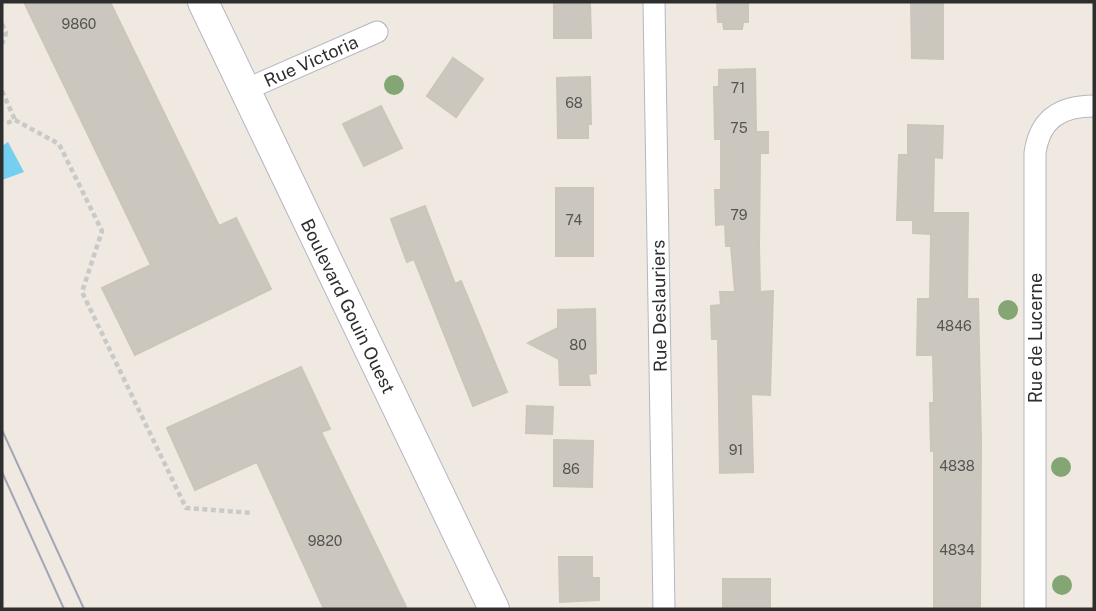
<svg xmlns="http://www.w3.org/2000/svg" width="1096" height="611" viewBox="0 0 1096 611" font-family="'Public Sans',sans-serif">
	<style>
		.water { fill: #75cff0 }
		.building { fill: #cbc7bf; stroke: #cbc5ba; stroke-width: 2 }
		.lines { fill: none; stroke-linecap: round; stroke-linejoin: round }
		.minor-casing { stroke: #b4b7c1; stroke-width: 23 }
		.secondary-casing { stroke: #b4b7c1; stroke-width: 32 }
		.path { stroke: #c9c9c9; stroke-width: 4.5; stroke-dasharray: 5 3.5; stroke-linecap: butt }
		.minor { stroke: #fff; stroke-width: 21 }
		.secondary { stroke: #fff; stroke-width: 30 }
		.tram { stroke: #a3a6b8; stroke-width: 2 }
		.tree { fill: #84a574 }
		.labels { text-anchor: middle; dominant-baseline: central; stroke-width: 6; stroke-linejoin: round; paint-order: stroke }
		.number-label { font-size: 14px; fill: #555452 }
		.street-label { font-size: 18px; fill: #2e2e2e; stroke: #fff }
	</style>
	<rect width="100%" height="100%" fill="#efe9e1"/>
	<!-- water -->
	<path class="water" d="M 8,142 L 24,172 L 2,180 L 2,146 Z"/>
	<!-- building -->
	<g class="building">
		<path d="M 24,2 L 110,2 L 219,226 L 236,218 L 271,289 L 135,355 L 102,288 L 151,265 Z"/>
		<path d="M 554,2 L 590,2 L 591,38 L 554,38 Z"/>
		<path d="M 717,2 L 748,2 L 748,22 L 743,22 L 742,29 L 724,29 L 723,22 L 718,22 Z"/>
		<path d="M 911,2 L 943,2 L 943,59 L 912,58 Z"/>
		<path d="M 453,58 L 483,79 L 456,117 L 427,96 Z"/>
		<path d="M 755,69 L 756,132 L 768,132 L 768,153 L 760,153 L 759,246 L 760,292 L 773,291 L 770,395 L 751,394 L 753,472 L 720,473 L 718,339 L 712,339 L 711,306 L 721,305 L 720,292 L 735,292 L 731,246 L 726,246 L 725,224 L 716,225 L 715,190 L 721,190 L 721,139 L 715,139 L 714,87 L 719,87 L 719,70 Z"/>
		<path d="M 590,77 L 591,124 L 588,124 L 588,138 L 558,138 L 557,78 Z"/>
		<path d="M 381,106 L 402,148 L 364,166 L 343,124 Z"/>
		<path d="M 908,125 L 943,126 L 942,158 L 934,157 L 933,213 L 968,213 L 967,299 L 978,299 L 981,441 L 980,609 L 934,609 L 934,451 L 931,451 L 930,403 L 934,403 L 933,355 L 917,355 L 918,299 L 930,299 L 931,234 L 913,233 L 913,220 L 897,220 L 899,155 L 908,155 Z"/>
		<rect x="556" y="188" width="37" height="68"/>
		<path d="M 425,206 L 455,284 L 461,281 L 507,392 L 473,406 L 414,259 L 407,262 L 391,219 Z"/>
		<path d="M 595,309 L 596,373 L 588,374 L 590,385 L 560,385 L 559,359 L 528,343 L 558,328 L 558,310 Z"/>
		<path d="M 301,367 L 330,429 L 321,432 L 407,609 L 324,609 L 257,462 L 195,490 L 167,428 Z"/>
		<path d="M 527,406 L 553,407 L 552,434 L 526,433 Z"/>
		<path d="M 554,440 L 593,441 L 592,487 L 554,486 Z"/>
		<path d="M 559,557 L 592,557 L 592,578 L 599,578 L 599,600 L 560,602 Z"/>
		<rect x="723" y="579" width="47" height="30"/>
	</g>
	<g class="lines">
		<!-- minor casing -->
		<g class="minor-casing">
			<g id="minor">
				<path d="M 654,2 L 664,609"/>
				<path d="M 245,90 L 377,32"/>
				<path d="M 1035,609 L 1035,153 C 1040,118 1061,106 1094,106"/>
			</g>
		</g>
		<!-- secondary casing -->
		<g class="secondary-casing">
			<path id="secondary" d="M 203,2 L 494,609"/>
		</g>
		<!-- path -->
		<g class="path">
			<path d="M 2,24 L 6,33 L 2,44"/>
			<path d="M 2,91 L 15,120"/>
			<path d="M 7,123 L 15,120 L 59,144 L 102,231 L 82,292 L 186,508 L 253,513"/>
		</g>
		<!-- minor -->
		<use href="#minor" class="minor"/>
		<!-- secondary -->
		<use href="#secondary" class="secondary"/>
		<!-- tram -->
		<g class="tram">
			<path d="M 2,430 L 84,609"/>
			<path d="M 2,472 L 64,609"/>
		</g>
	</g>
	<!-- trees -->
	<g class="tree">
		<circle cx="394" cy="85" r="10"/>
		<circle cx="1008" cy="310" r="10"/>
		<circle cx="1061" cy="467" r="10"/>
		<circle cx="1062" cy="585" r="10"/>
	</g>
	<g class="labels">
		<!-- number labels -->
		<g class="number-label">
			<text x="79" y="24">9860</text>
			<text x="738" y="88">71</text>
			<text x="574" y="103">68</text>
			<text x="739" y="128">75</text>
			<text x="739" y="215">79</text>
			<text x="574" y="220">74</text>
			<text x="954" y="326">4846</text>
			<text x="578" y="345">80</text>
			<text x="736" y="450">91</text>
			<text x="957" y="466">4838</text>
			<text x="571" y="469">86</text>
			<text x="325" y="541">9820</text>
			<text x="957" y="550">4834</text>
		</g>
		<!-- street labels -->
		<g class="street-label">
			<text transform="translate(311 61) rotate(-24)">Rue Victoria</text>
			<text transform="translate(348 306) rotate(64)">Boulevard Gouin Ouest</text>
			<text transform="translate(659 306) rotate(-91)">Rue Deslauriers</text>
			<text transform="translate(1035 338) rotate(-90)">Rue de Lucerne</text>
		</g>
	</g>
	<!-- border -->
	<rect width="1096" height="611" fill="none" stroke="#2e2e2e" stroke-width="7"/>
</svg>
